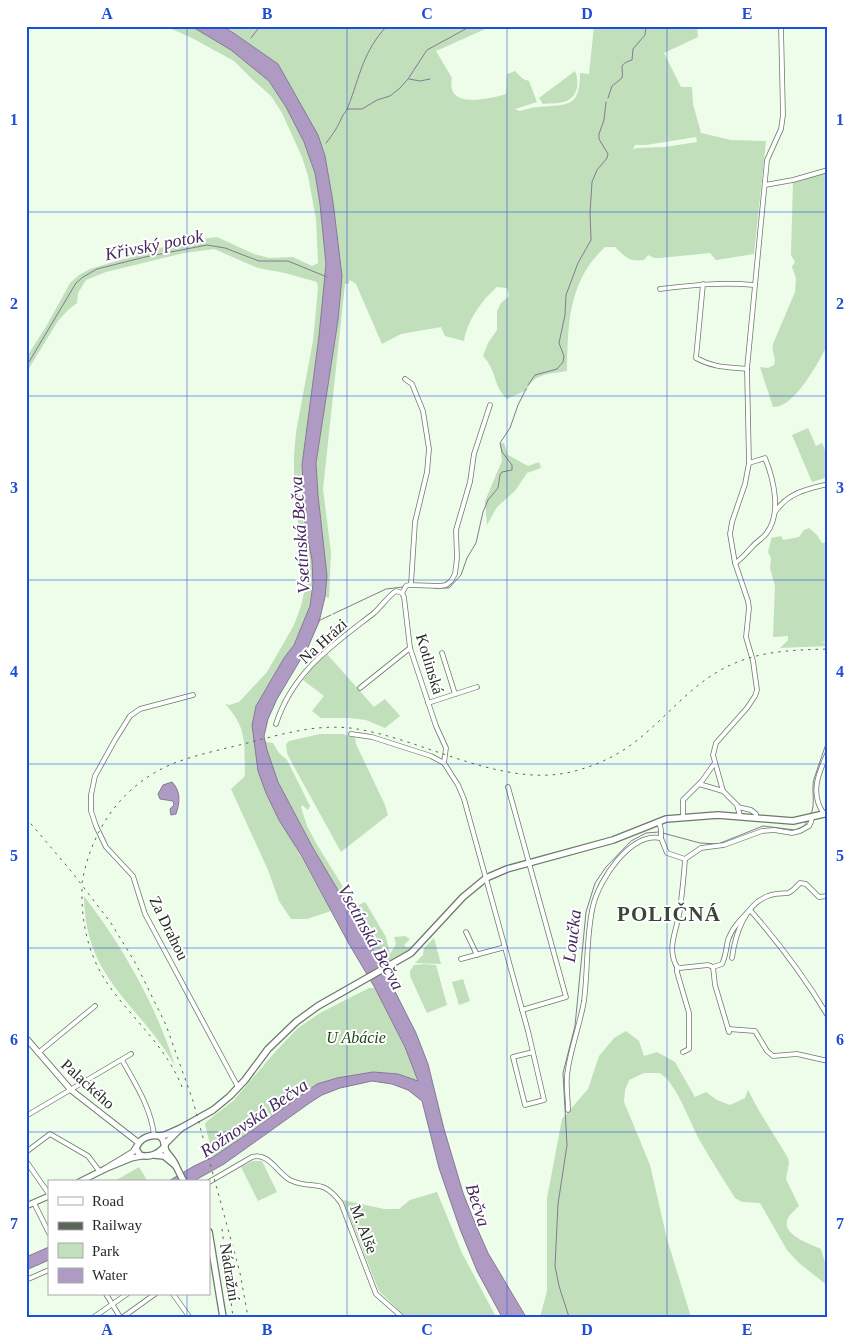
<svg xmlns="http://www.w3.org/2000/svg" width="854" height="1343" viewBox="0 0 854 1343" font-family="'Times New Roman',serif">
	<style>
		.green { fill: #c0dfba; fill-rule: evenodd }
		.water { fill: #af9ac4; stroke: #867994 }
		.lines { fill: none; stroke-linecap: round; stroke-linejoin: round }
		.stream { stroke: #867994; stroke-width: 1 }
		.minor-casing { stroke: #6c7a69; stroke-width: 5.5 }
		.tertiary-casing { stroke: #6c7a69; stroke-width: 7 }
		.secondary-casing { stroke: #6c7a69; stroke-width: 8 }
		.minor { stroke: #fff; stroke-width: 4 }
		.tertiary { stroke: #fff; stroke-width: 5 }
		.secondary { stroke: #fff; stroke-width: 5.5 }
		.rail { stroke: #5b6459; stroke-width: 1; stroke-dasharray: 2.5 5; stroke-linecap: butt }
		.grid { fill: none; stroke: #1d4ed8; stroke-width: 1; stroke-opacity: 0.55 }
		.labels { text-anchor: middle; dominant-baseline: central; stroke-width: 4; stroke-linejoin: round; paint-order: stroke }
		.street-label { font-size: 16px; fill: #252b24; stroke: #fff }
		.park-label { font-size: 16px; font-style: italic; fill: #1b4712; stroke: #fff }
		.water-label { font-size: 18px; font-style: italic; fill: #472a60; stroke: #fff }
		.district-label { font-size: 21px; font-weight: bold; letter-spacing: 1px; fill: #3a4738; stroke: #fff }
		.neatline { fill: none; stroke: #1d4ed8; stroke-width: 2 }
		.grid-label { font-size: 16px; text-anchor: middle; font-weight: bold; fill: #1d4ed8 }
	</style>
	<rect width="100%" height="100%" fill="#edfde9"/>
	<!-- green -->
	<g class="green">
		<path d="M 165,26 L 191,26 L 231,49 L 269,81 L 286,107 L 304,142 L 315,173 L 320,204 L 326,264 L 324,297 L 302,465 L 305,524 L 312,560 L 313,584 L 310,606 L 294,645 L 284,658 L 256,706 L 252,725 L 292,841 L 331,911 L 307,919 L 291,919 L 279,901 L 268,870 L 231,789 L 245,776 C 244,745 248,728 225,704 L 229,705 L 239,702 L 267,672 L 294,625 L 301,606 L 306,584 L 306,574 L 302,563 L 304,551 L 298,522 L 294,478 L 294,455 L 296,432 L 313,341 L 318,288 L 317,282 L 285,273 L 258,268 L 214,249 L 184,253 L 106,272 L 86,280 L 78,293 L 77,303 L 68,310 L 58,321 L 26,373 L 26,358 L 47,325 L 70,283 L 79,275 L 90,269 L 180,242 L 217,237 L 254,254 L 269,258 L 293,257 L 312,266 L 318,263 L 316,219 L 308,176 L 302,157 L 282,113 L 271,96 L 252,79 L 234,61 L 192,38 Z"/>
		<path d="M 222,26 L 492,26 L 436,51 L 452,78 C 445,110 489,99 506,94 L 507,74 L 515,71 L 523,79 L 529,81 L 537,102 L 515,109 L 519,111 C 525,110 532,107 538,107 C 567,104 580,109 580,73 L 589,74 L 594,26 L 697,26 L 698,37 L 664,53 L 681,87 L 692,87 L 693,104 L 701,133 L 731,140 L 766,141 L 754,254 L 716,260 L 710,253 L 660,258 L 654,258 L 648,255 L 644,260 C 628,262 626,257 615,247 L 605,247 C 568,282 568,323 567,371 C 551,374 533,373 527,390 L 507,399 C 493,386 497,371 483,356 L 488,343 L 497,330 L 497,311 L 501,303 L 509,296 L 507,288 L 497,287 C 482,300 467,321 464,341 L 445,336 L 441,327 L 401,334 L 382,344 L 356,284 L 350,280 L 348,284 L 345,284 L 323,489 L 331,553 L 329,598 L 325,597 L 327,576 L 318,495 L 316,463 L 338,320 L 342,276 L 333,202 L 325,156 L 317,135 L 278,64 L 235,34 ZM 696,137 L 697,142 L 665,147 L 636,148 L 633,150 L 635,145 L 646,145 Z"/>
		<path d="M 575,71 C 580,82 578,98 564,102 C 557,104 550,103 543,104 L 539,98 Z"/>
		<path d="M 828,171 L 828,344 C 819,361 795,408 773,407 L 760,367 L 768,368 L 774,365 C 777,357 771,352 773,344 L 795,292 L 796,278 L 792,267 L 795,262 L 791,255 L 793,181 L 801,180 Z"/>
		<path d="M 808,428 L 816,446 L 822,443 L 828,457 L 828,477 L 812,482 L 792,435 Z"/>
		<path d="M 500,443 L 504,443 L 508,455 L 528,466 L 539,462 L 541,468 L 527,473 L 515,491 L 497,507 L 487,525 L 485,501 L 502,461 Z"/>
		<path d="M 809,528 L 817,535 L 822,543 L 828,543 L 828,641 L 820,642 L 828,643 L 828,646 L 780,648 L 788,640 L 788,636 L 773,637 L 775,586 L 770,568 L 771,558 L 768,552 L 771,540 L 771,538 L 781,536 L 783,540 L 799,537 L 804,530 Z"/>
		<path d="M 327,654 L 374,707 L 385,699 L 400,716 L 385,728 L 366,720 L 350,718 L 321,718 L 312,711 L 324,696 L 303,680 L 314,666 Z"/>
		<path d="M 320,734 L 343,734 L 355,738 L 356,744 L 385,805 L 388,815 L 341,852 L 292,763 L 287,753 L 286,744 L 289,741 Z"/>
		<path d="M 265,742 L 273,743 L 279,753 L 287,760 L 310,806 L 308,810 L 302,805 L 301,807 L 307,826 L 316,843 L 353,903 L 357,906 L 365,902 L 367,905 L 386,937 L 390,954 L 396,944 L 394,937 L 405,936 L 410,939 L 404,945 L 406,947 L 414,946 L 409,951 L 383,967 C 356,920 327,874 302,827 C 287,799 271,773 265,742 Z"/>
		<path d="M 84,896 C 123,947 156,1005 175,1066 C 138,1002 85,980 84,896 Z"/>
		<path d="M 434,938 L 441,964 L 415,963 L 423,955 L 424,948 Z"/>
		<path d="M 424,964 L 436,965 L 447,1005 L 427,1013 L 410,976 L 410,971 L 414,965 Z"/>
		<path d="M 463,979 L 470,1001 L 459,1005 L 452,982 Z"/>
		<path d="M 369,988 L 375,988 L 405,1047 L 418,1082 L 398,1074 L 373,1072 L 337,1078 L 317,1084 L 213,1157 L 205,1124 L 207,1121 L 233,1101 L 276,1051 L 298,1028 L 320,1013 Z"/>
		<path d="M 626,1031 L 639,1041 L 644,1056 L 657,1052 L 675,1062 L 695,1097 L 706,1092 L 717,1100 L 730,1105 L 745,1098 L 748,1090 L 758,1109 L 788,1158 L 789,1163 L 786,1179 L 799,1206 C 796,1209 790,1214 788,1218 C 780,1235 811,1244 821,1249 L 828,1273 L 828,1286 L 799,1263 L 787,1250 L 760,1203 L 742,1202 L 735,1198 C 723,1179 711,1160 700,1141 C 690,1123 677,1084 660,1073 L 644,1073 L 629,1080 L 625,1090 L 624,1102 L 650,1165 L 667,1239 L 691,1317 L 540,1317 L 547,1291 L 547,1198 L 562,1119 L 588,1089 L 599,1056 L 614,1038 Z"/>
		<path d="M 253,1161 L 262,1161 L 277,1192 L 258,1201 L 241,1167 Z"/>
		<path d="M 139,1167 L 147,1180 L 144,1182 L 113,1182 Z"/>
		<path d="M 437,1192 L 462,1253 L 496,1317 L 406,1317 L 379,1291 L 343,1200 L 384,1209 L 399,1209 L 410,1200 Z"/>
	</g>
	<!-- water -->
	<g class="water">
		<path d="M 191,26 L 222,26 L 235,34 L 278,64 L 318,135 L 325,156 L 333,202 L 342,276 L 338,320 L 316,463 L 318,495 L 327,576 L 325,597 L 319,622 L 308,647 L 277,699 L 268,719 L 264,736 L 267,750 L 278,782 L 313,848 L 377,956 L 416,1033 L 428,1064 L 444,1129 L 463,1193 L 477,1228 L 488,1253 L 526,1317 L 502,1317 L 477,1271 L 460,1229 L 439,1168 L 422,1101 L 408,1090 L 392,1084 L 372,1081 L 340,1088 L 322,1095 L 311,1102 L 224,1164 L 192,1182 L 167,1182 L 194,1166 L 213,1157 L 250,1132 L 317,1084 L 337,1078 L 373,1072 L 398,1074 L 418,1081 L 405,1047 L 375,988 L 349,944 L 301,855 L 279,820 L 266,793 L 258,771 L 252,725 L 256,706 L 284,658 L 294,645 L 310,606 L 313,584 L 312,560 L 305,524 L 302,465 L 319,336 L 326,264 L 320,204 L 315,173 L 304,142 L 286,107 L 269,81 L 231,50 Z"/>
		<path d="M 172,782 C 181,791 180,803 176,814 L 171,815 L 170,809 L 174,805 L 173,801 L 160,799 L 158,794 L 163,785 Z"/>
		<path d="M 49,1247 L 49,1260 L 26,1270 L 26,1257 Z"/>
	</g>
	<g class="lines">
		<!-- stream -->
		<g class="stream">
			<path d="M 251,38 L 260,26"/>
			<path d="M 409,79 L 420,81 L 430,79"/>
			<path d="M 608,98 L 612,86 L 622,78 C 624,67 617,65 632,60 L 633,49 L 645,35 L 646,26"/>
			<path d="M 347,109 L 362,109 L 377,100 L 390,96 L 400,88 L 408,79 L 427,50 L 471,26"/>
			<path d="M 326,143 C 334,133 337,128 342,117 C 344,113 347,111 348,107 C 360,76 363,51 387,26"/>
			<path d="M 26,367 L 76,283 L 83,277 L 97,269 L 145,257 L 207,245 L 225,248 L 259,261 L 288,261 L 327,277"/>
			<path d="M 528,385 L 535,375 L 557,369 L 563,362 L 564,356 L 559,343 L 565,315 L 566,295 L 578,263 L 591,240 L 590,213 L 592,182 L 597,170 L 607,158 L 608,154 L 599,139 L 599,134 L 604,120 L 606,102"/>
			<path d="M 434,588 L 449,588 L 461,575 L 467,558 L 476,543 L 483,512 L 488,500 L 498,488 L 500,475 L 502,472 L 512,470 L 512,465 L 502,452 L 500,443 L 510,428 L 518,405 L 526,389"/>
			<path d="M 333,614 L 386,589 L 403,587"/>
			<path d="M 318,621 L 331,615"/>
			<path d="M 811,814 C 816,803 811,791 814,779 L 828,738"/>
			<path d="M 569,1317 L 559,1286 L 555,1266 L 558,1204 L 567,1145 L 563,1073 L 575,1026 L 586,912 L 595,883 L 606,867 L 631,841 L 646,833 L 659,832 L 700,843 L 718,844 L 763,826 L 795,830 L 804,826 L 808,820"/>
		</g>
		<!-- minor casing -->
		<g class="minor-casing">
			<g id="minor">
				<path d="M 765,185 L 793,180 L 828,170"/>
				<path d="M 703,284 L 696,358 C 714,368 728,367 747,369"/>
				<path d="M 660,289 C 692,285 722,282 754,285"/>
				<path d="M 405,379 L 412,384 L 423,411 L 429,449 L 427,472 L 415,522 L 411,584"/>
				<path d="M 490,405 L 474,454 L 470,482 L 456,530 L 457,558 L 455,574 L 451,581 L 446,585 L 440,586 L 409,585 L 406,586 L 402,593 L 404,597 L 410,648 L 436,726 L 446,748 L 444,763 L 458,785 L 464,799 L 528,1031 L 544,1100 L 525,1105 L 513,1057 L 533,1052"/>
				<path d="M 775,512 C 788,493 806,489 828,484"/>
				<path d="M 735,563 C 742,559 746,553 752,547 C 756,542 762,539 766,534 C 782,514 774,480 765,458 L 749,463"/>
				<path d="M 442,653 L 455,694"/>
				<path d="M 360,688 L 410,648"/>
				<path d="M 193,695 L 140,709 L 130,716 L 115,740 L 95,776 L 91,795 L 91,811 L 96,826 L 106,847 L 133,876 L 145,914 L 238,1087"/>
				<path d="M 428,703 L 477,687"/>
				<path d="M 276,724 C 293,671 333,645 374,613 C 382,606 388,596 396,591 L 402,593"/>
				<path d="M 351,734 L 372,737 L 431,756 L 444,763"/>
				<path d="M 699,784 L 723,791"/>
				<path d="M 508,787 L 566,997 L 522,1010"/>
				<path d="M 738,807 L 751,810 L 756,814 L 756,818"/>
				<path d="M 824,814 C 809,793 819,772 828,752"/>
				<path d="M 740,816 L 737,805 L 723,791 L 713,755 L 716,743 L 747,708 L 755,696 L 757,690 L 753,661 L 746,637 L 749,608 L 748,601 L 735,563 L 730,534 L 732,522 L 745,484 L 749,463 L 747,369 L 767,160 L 781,129 L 783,115 L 781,26"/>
				<path d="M 683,817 L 683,800 L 702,781 L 714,764"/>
				<path d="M 661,838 L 667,853 L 685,859 L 701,848 L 724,845 L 762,831 L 774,830 L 792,833 L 800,831 L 809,826 L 811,822 L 812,817"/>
				<path d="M 685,859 C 684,876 682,893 680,910 C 677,930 666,948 677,967 L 680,968 L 708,965 L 713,967 L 715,985 L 729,1032"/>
				<path d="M 466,932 L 477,955"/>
				<path d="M 732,958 C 735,935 745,904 768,896 C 775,893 781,894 788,893 C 792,892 797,886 800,883 L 806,884 L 819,897 L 827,896"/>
				<path d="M 461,959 L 505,947"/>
				<path d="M 677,967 L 677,972 L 689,1013 L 689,1049 L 683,1052"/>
				<path d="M 713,967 L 722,964 C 726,956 726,948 728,940 C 732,928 741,919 750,910 C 779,943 805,978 828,1016"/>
				<path d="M 728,1029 L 755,1031 L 767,1051 L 773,1056 L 797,1054 L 828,1061"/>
				<path d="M 38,1053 L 95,1006"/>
				<path d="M 122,1060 C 135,1083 151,1108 154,1135"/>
				<path d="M 568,1110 C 568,1099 566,1087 567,1076 C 569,1053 580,1025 584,1001 C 588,971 586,935 593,906 C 599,880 630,832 661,838 L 661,830 L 659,821"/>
				<path d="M 26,1116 L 131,1054"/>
				<path d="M 26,1152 L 50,1134 L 88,1156 L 100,1172"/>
				<path d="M 26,1161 L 49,1194"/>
				<path d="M 209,1182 L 252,1157 C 269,1152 277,1173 290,1180 C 313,1191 321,1176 341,1203 L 376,1294 L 402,1317"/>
				<path d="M 35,1205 L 49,1233"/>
				<path d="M 26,1280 L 49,1270"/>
				<path d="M 106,1294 L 120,1317"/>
				<path d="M 173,1294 L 188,1315"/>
				<path d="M 94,1317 L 127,1294"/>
				<path d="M 123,1317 L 155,1294"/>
			</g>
		</g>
		<!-- tertiary casing -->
		<g class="tertiary-casing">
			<g id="tertiary">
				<path d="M 26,1038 L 71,1090 L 139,1143"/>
				<path d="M 136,1147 L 133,1152 L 105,1169 L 132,1158 L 142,1156"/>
				<path d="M 79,1182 L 105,1169"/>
				<path d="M 26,1206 L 49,1196"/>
			</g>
		</g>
		<!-- secondary casing -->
		<g class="secondary-casing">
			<g id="secondary">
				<path d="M 181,1128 L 213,1110 L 230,1096 L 245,1080 L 268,1049 L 296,1022 L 318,1006 L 411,953 L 463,897 L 486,878 L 507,869 L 613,840 L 666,819 L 718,815 L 793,821 L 828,813"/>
				<path d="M 160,1136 L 165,1135 L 181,1128 L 165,1144"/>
				<path d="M 154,1155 L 164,1156 L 176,1166 C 174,1160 170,1157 166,1151 C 163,1145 166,1141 160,1136 C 150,1134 139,1138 136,1149 L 140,1155 C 149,1158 159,1154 165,1146"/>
				<path d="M 176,1166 L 184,1182"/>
				<path d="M 209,1232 L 223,1317"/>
			</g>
		</g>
		<!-- minor -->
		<use href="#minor" class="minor"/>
		<!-- tertiary -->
		<use href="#tertiary" class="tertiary"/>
		<!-- secondary -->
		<use href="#secondary" class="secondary"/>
		<!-- rail -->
		<g class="rail">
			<path d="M 26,818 L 71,871 L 111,923 L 136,964 L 166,1025 L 193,1101 L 240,1273 L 248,1317"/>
			<path d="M 82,883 C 91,830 122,785 172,764 C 197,754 225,749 251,742 C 286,733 321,723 357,729 C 425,740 502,788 571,772 C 600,765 625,752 647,732 C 671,711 691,687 719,671 C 753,651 790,650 828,649"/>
			<path d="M 82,889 C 81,926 90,961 112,990 C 137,1023 167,1049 182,1087"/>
			<path d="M 222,1229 L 233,1317"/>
		</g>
	</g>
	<!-- grid -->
	<path class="grid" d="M 187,26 L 187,1182M 347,26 L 347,1317M 507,26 L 507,1317M 667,26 L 667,1317M 26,212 L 828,212M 26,396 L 828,396M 26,580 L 828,580M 26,764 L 828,764M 26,948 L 828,948M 26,1132 L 828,1132M 187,1294 L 187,1317"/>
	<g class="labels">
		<!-- street labels -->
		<g class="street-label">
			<text transform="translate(323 641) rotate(-42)">Na Hrázi</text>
			<text transform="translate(430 664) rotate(73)">Kotlinská</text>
			<text transform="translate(169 928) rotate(64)">Za Drahou</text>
			<text transform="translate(88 1084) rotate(42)">Palackého</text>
			<text transform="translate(364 1229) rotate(69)">M. Alše</text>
			<text transform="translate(230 1272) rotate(81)">Nádražní</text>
		</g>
		<!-- park labels -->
		<g class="park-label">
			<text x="356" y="1037">U Abácie</text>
		</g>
		<!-- water labels -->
		<g class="water-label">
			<text transform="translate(154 245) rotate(-11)">Křivský potok</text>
			<text transform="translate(300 535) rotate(-94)">Vsetínská Bečva</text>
			<text transform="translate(572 936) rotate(-83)">Loučka</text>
			<text transform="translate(371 937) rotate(61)">Vsetínská Bečva</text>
			<text transform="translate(254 1118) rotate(-34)">Rožnovská Bečva</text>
			<text transform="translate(478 1205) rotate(72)">Bečva</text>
		</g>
		<!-- district labels -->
		<g class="district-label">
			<text x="669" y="914">POLIČNÁ</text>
		</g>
	</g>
	<!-- border -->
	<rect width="854" height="1343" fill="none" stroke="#ffffff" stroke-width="55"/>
	<!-- legend -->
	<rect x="48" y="1180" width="162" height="115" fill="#ffffff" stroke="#a8aaa7"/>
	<rect x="58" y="1197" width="25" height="8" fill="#ffffff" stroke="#a8aaa7"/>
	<text x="92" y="1206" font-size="15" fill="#252b24">Road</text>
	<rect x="58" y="1222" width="25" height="8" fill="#5b6459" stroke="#a8aaa7"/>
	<text x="92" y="1230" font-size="15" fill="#252b24">Railway</text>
	<rect x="58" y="1243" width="25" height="15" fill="#c0dfba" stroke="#a8aaa7"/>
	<text x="92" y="1256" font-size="15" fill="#252b24">Park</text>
	<rect x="58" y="1268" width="25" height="15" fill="#af9ac4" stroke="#a8aaa7"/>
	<text x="92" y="1280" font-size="15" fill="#252b24">Water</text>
	<rect x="28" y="28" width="798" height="1288" class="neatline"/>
	<g class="grid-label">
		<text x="107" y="19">A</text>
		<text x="267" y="19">B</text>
		<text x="427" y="19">C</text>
		<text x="587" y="19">D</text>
		<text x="747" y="19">E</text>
		<text x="14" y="125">1</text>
		<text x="840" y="125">1</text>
		<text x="14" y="309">2</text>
		<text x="840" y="309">2</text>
		<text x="14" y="493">3</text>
		<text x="840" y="493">3</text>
		<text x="14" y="677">4</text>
		<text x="840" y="677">4</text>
		<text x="14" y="861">5</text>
		<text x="840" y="861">5</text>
		<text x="14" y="1045">6</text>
		<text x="840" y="1045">6</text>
		<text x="14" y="1229">7</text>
		<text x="840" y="1229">7</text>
		<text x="107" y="1335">A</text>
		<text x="267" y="1335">B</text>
		<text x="427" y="1335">C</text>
		<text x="587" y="1335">D</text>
		<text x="747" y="1335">E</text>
	</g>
</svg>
